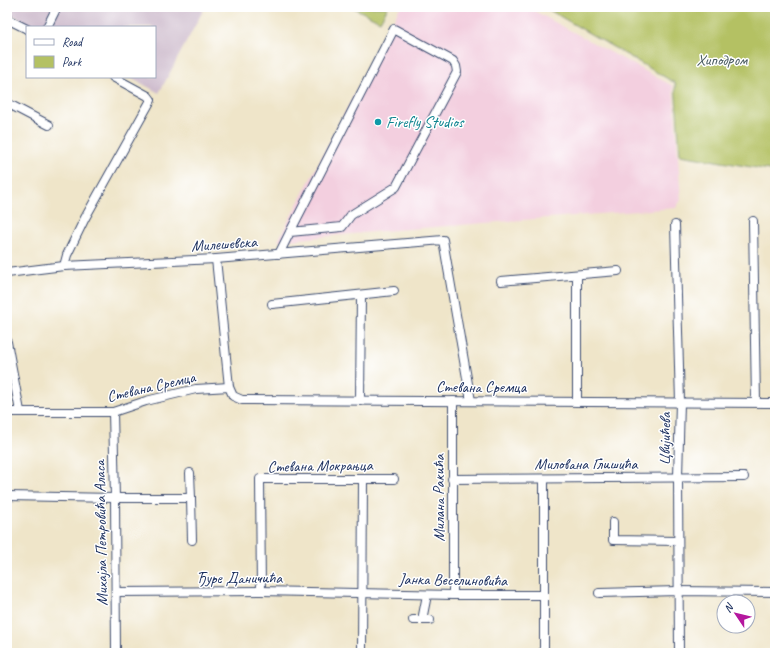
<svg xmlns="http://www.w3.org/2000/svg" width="782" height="660" viewBox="0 0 782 660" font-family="Caveat,sans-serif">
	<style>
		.built { fill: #f3cfdf }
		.industrial { fill: #cfbdce }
		.green { fill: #b4c163; stroke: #687860 }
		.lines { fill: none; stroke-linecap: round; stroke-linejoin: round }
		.minor-casing { stroke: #3b4a6e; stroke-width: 10 }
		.minor { stroke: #fff; stroke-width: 8 }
		.culture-dot { fill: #0f9aa8; stroke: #fff; stroke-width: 1.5 }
		.labels { text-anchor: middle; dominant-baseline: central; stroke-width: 3; stroke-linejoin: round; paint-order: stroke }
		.park-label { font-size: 16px; fill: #495b60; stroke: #fff }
		.culture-label { font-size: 16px; fill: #0d838f; stroke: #fff; text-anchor: start }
		.street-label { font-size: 16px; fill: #1b2f5e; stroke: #fff }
	</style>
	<rect width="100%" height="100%" fill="#fff"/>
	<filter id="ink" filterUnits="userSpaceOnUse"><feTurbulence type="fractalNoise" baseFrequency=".025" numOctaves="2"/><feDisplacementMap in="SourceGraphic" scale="8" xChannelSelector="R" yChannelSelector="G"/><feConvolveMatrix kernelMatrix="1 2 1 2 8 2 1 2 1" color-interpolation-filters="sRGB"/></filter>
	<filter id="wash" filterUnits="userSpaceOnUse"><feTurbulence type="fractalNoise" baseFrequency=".012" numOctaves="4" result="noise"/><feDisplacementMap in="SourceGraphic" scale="16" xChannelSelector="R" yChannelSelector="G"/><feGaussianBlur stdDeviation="0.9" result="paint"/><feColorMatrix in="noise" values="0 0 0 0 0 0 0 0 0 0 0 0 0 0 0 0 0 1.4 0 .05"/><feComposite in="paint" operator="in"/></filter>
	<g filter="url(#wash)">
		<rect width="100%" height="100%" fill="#efe5c9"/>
		<!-- built -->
		<path class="built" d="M 400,7 L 527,7 L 673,86 L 681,200 L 676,208 L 383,231 L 278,241 Z"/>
		<!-- industrial -->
		<path class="industrial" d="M 14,7 L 205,7 L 159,93 L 130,77 L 155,77 L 155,27 L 35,27 L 11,14 Z"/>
		<!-- green -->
		<g class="green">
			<path d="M 352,7 L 388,7 L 380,21 Z"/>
			<path d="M 544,7 L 775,7 L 775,171 L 680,155 L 675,83 Z"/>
		</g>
	</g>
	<g filter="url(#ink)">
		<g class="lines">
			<!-- minor casing -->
			<g class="minor-casing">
				<g id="minor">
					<path d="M 7,19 L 27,29"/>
					<path d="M 47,27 L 57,7"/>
					<path d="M 7,103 L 49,125"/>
					<path d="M 753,221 L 756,402"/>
					<path d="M 675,225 L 680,402 L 678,477 L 679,653"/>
					<path d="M 279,254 L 290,232 L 394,29 L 453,61 L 456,66 L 457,72 L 396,187 L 351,215 L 342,227 L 290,232"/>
					<path d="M 216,259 L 229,387 L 233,396 L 242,400 L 775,403"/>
					<path d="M 64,266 L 67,255 L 85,218 L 151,100 L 148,96 L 113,77"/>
					<path d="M 7,273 L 64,266 L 216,259 L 443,240 L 471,401"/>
					<path d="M 577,275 L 577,402"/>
					<path d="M 501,281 L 618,271"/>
					<path d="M 272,304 L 394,291"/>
					<path d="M 7,342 L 20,411"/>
					<path d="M 360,401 L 361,295"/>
					<path d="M 453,401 L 453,595"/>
					<path d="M 7,412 L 113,412 L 146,401 L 196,389 L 229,387"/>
					<path d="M 113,412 L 115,498 L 116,653"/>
					<path d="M 190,473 L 191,498"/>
					<path d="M 452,479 L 744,477"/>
					<path d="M 7,496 L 115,498 L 191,498 L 192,540"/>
					<path d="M 613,522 L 613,540 L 678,541"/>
					<path d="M 261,591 L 260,479 L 394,479"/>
					<path d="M 116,592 L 261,591 L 453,595 L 543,595"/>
					<path d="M 599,593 L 678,591 L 775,592"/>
					<path d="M 413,620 L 430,620"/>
					<path d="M 422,620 L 427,595"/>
					<path d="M 362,653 L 363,479"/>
					<path d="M 544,653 L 544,479"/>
				</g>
			</g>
			<!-- minor -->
			<use href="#minor" class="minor"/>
		</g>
	</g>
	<!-- markers -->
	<circle class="culture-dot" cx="378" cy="122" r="4"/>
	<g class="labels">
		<!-- park labels -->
		<g class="park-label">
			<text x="722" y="60">Хиподром</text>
		</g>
		<!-- culture labels -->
		<g class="culture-label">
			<text x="386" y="122">Firefly Studios</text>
		</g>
		<!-- street labels -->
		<g class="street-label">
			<text transform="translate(224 244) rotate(-4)">Милешевска</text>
			<text transform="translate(151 387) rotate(-13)">Стевана Сремца</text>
			<text x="481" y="387">Стевана Сремца</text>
			<text transform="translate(665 439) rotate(-89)">Цвијићева</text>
			<text x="586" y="464">Милована Глишића</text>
			<text transform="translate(320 466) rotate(-1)">Стевана Мокрањца</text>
			<text transform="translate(439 498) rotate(-90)">Милана Ракића</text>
			<text transform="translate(101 533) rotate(-91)">Михајла Петровића Аласа</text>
			<text x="239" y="578">Ђуре Даничића</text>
			<text transform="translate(453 580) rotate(1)">Јанка Веселиновића</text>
		</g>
	</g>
	<!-- margin -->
	<rect width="782" height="660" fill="none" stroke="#fff" stroke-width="24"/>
	<!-- legend -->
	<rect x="26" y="26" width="130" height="52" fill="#ffffff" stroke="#a4acbf"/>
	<rect x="34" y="39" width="20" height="6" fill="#ffffff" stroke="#a4acbf"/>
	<text x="62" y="46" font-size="12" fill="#1b2f5e">Road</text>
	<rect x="34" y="56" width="20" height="12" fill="#b4c163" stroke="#a4acbf"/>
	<text x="62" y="66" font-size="12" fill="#1b2f5e">Park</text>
	<!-- north arrow -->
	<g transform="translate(736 614) rotate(305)"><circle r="19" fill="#ffffff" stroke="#a4acbf"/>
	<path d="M0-3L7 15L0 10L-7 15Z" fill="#b5179e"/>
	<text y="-6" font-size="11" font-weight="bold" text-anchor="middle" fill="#1b2f5e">N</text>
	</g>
</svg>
